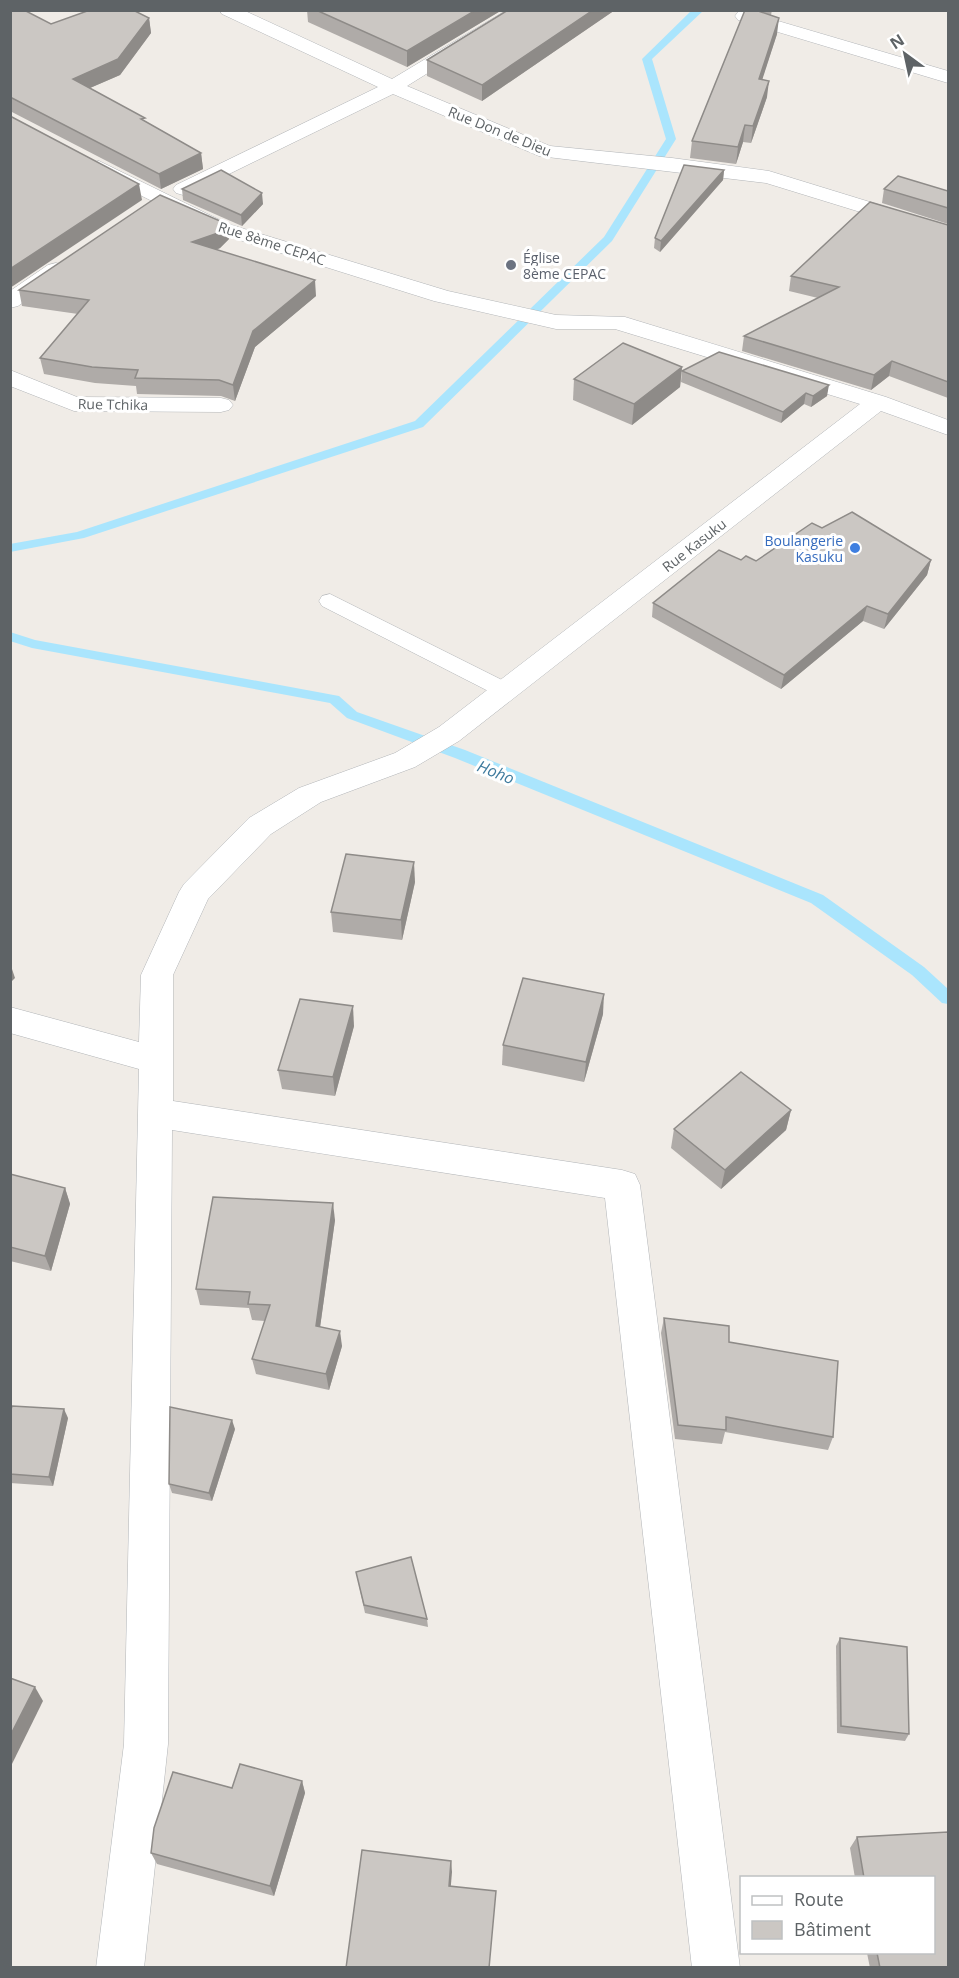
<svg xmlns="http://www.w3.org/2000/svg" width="959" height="1978" viewBox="0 0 959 1978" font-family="'Open Sans',sans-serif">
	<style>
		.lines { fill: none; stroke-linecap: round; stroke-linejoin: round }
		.stream { fill: #aae5fd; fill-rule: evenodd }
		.lane-casing { stroke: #b2b5b8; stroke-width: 1 }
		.street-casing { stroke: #b2b5b8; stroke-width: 1 }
		.lane { fill: #fff; fill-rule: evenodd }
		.street { fill: #fff; fill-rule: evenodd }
		.wall { fill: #afaba8 }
		.shaded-wall { fill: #8e8b88 }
		.building { fill: #cbc7c3; stroke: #8e8b88; stroke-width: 1.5 }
		.worship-dot { fill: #6b7280; stroke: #fff; stroke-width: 2 }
		.shop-dot { fill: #3f7fe0; stroke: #fff; stroke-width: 2 }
		.labels { text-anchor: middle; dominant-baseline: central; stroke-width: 6; stroke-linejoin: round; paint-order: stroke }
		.far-street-label { font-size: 14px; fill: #5e6366; stroke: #fff }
		.far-worship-label { font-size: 14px; fill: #5b616d; stroke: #fff; text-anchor: start }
		.far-shop-label { font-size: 14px; fill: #366cbe; stroke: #fff; text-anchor: end }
		.water-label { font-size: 16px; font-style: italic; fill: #3f7b9e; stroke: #fff }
	</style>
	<rect width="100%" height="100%" fill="#f0ece7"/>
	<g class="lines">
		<!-- stream -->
		<g class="stream">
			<path d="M 704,10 L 652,59 L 676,139 L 612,241 L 423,427 L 84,538 L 10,552 L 10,544 L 77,532 L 415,421 L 604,237 L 666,139 L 642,59 L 691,11 Z"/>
			<path d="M 10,632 L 35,640 L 339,696 L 357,712 L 465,750 L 823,895 L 924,967 L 948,989 L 948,1004 L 942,1003 L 912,975 L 811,903 L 455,758 L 347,718 L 330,703 L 32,648 L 10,641 Z"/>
		</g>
		<!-- lane casing -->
		<g class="lane-casing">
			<path id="lane" d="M 330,594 L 514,686 L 518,691 L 514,696 L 506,699 L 498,696 L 322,606 L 319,601 L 322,596 Z"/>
		</g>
		<!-- street casing -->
		<g class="street-casing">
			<g id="street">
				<path d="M 219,10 L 243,10 L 392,79 L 507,10 L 529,10 L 407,86 L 550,146 L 672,158 L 769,171 L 948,226 L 948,239 L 766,183 L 539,156 L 393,94 L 190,193 L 183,195 L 176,193 L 173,189 L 176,185 L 378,87 L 222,14 Z"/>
				<path d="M 744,11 L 948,71 L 948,83 L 738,20 L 735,16 L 738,12 Z"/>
				<path d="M 99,161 L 228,224 L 448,291 L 556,315 L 625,317 L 886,397 L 948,420 L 948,435 L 881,411 L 459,741 L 415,767 L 321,802 L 271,834 L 208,899 L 173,975 L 173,1101 L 622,1170 L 635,1174 L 640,1185 L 740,1968 L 692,1968 L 605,1198 L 172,1130 L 168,1744 L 144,1968 L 96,1968 L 124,1744 L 139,1069 L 10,1033 L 10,1007 L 139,1042 L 141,975 L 179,892 L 184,884 L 249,818 L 299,788 L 395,753 L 439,727 L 860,404 L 615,329 L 556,329 L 434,301 L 214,232 L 92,171 L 89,167 L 92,163 Z"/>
				<path d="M 56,263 L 64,265 L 67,270 L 64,275 L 18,306 L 10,308 L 10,291 L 48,265 Z"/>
				<path d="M 10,370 L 77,397 L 221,398 L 229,400 L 233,405 L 229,410 L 221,412 L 74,411 L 10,386 Z"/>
			</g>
		</g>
		<!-- lane -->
		<use href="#lane" class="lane"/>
		<!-- street -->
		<use href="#street" class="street"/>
	</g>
	<!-- wall -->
	<g class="wall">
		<path d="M 10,10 L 51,24 L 149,18 L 151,33 L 120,75 L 90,88 L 145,121 L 201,153 L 203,169 L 161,189 L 10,111 Z"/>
		<path d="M 307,10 L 502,10 L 407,67 L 308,22 Z"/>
		<path d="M 508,10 L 615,10 L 482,101 L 427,76 L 427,60 Z"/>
		<path d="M 745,10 L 772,10 L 771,15 L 777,34 L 762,79 L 767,97 L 751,143 L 743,142 L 736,164 L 690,158 L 692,141 Z"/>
		<path d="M 724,170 L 723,180 L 660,252 L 654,248 L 655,238 Z"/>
		<path d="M 182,189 L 263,204 L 242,226 L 183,200 Z"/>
		<path d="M 884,189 L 948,191 L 948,224 L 882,203 Z"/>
		<path d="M 948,225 L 948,398 L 889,376 L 871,390 L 742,351 L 744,336 L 818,298 L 789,291 L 791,276 Z"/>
		<path d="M 229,239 L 220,248 L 217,250 L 316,296 L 255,347 L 235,401 L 221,396 L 137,394 L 136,386 L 95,383 L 44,374 L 40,358 L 78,314 L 22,306 L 19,290 Z"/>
		<path d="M 682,367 L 680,387 L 632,425 L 573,400 L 574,379 Z"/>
		<path d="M 682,371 L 827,396 L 811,407 L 804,404 L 781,423 L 681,382 Z"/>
		<path d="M 822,528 L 931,560 L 927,575 L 884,629 L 863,621 L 781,689 L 652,617 L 653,603 L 741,560 L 756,561 Z"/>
		<path d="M 415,882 L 402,940 L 333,932 L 331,912 Z"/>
		<path d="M 603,1014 L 584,1082 L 502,1065 L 503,1045 Z"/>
		<path d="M 354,1026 L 335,1096 L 282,1089 L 278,1070 Z"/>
		<path d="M 791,1110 L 786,1130 L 721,1189 L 671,1148 L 674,1129 Z"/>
		<path d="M 10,1174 L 65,1188 L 70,1204 L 51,1271 L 10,1261 Z"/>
		<path d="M 335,1220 L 320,1327 L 342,1346 L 329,1390 L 256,1374 L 252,1359 L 265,1321 L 252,1320 L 249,1308 L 200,1305 L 196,1289 Z"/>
		<path d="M 664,1318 L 729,1342 L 833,1437 L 828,1450 L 725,1432 L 722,1444 L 675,1439 L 661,1333 Z"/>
		<path d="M 10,1413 L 68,1418 L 53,1486 L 10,1483 Z"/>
		<path d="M 235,1429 L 212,1501 L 172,1493 L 169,1484 Z"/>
		<path d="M 356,1572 L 427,1619 L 428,1627 L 365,1613 Z"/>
		<path d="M 840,1638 L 909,1734 L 905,1741 L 837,1733 L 836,1646 Z"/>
		<path d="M 302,1781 L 305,1793 L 274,1896 L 157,1864 L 151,1853 L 232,1788 Z"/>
		<path d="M 948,1832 L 948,1968 L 870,1968 L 867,1953 L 933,1953 L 933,1878 L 855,1878 L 850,1848 L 857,1837 Z"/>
	</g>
	<!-- shaded-wall -->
	<g class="shaded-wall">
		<path d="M 476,10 L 502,10 L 407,67 L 407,51 Z"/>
		<path d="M 593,10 L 615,10 L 482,101 L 482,85 Z"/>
		<path d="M 149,18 L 151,33 L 120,75 L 76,94 L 73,79 Z"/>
		<path d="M 779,18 L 777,34 L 757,96 L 759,79 Z"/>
		<path d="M 769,81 L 767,97 L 751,143 L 753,126 Z"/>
		<path d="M 745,125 L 743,142 L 736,164 L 738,147 Z"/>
		<path d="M 201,153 L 203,169 L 161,189 L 159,174 Z"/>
		<path d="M 724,170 L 723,180 L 660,252 L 661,241 Z"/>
		<path d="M 139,184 L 142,200 L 10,288 L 10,269 Z"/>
		<path d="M 262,193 L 263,204 L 242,226 L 241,215 Z"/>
		<path d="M 227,224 L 229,239 L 220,248 L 194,257 L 192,242 Z"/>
		<path d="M 315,280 L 316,296 L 255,347 L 235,401 L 233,385 L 253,331 Z"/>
		<path d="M 892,361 L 889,376 L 871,390 L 874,375 Z"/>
		<path d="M 682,367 L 680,387 L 632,425 L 634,404 Z"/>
		<path d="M 829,385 L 827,396 L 811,407 L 813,396 Z"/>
		<path d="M 806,393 L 804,404 L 781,423 L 783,412 Z"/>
		<path d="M 931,560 L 927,575 L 884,629 L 888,614 Z"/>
		<path d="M 867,606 L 863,621 L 781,689 L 784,675 Z"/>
		<path d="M 414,862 L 415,882 L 402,940 L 401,920 Z"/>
		<path d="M 10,963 L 15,978 L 10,983 Z"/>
		<path d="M 604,994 L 603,1014 L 584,1082 L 586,1062 Z"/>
		<path d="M 353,1006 L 354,1026 L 335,1096 L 333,1077 Z"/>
		<path d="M 791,1110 L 786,1130 L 721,1189 L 725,1170 Z"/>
		<path d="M 65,1188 L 70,1204 L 51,1271 L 45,1256 Z"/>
		<path d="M 333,1203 L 335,1220 L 318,1342 L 316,1326 Z"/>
		<path d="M 340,1331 L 342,1346 L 329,1390 L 326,1374 Z"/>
		<path d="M 64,1409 L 68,1418 L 53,1486 L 49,1477 Z"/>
		<path d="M 232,1420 L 235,1429 L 212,1501 L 209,1493 Z"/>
		<path d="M 35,1687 L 43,1701 L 10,1768 L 10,1736 Z"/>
		<path d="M 302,1781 L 305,1793 L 274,1896 L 270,1886 Z"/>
		<path d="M 451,1861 L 452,1872 L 450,1896 L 449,1886 Z"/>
	</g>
	<!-- building -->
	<g class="building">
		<path d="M 10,10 L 24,10 L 51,24 L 90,10 L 133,10 L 149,18 L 118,59 L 73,79 L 145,118 L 141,119 L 201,153 L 159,174 L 10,97 Z"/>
		<path d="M 316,10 L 476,10 L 407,51 Z"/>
		<path d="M 508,10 L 593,10 L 482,85 L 427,60 Z"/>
		<path d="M 745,10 L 755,10 L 779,18 L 759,79 L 769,81 L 753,126 L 745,125 L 738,147 L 692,141 Z"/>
		<path d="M 10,116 L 139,184 L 10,269 Z"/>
		<path d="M 684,165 L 724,170 L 661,241 L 655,238 Z"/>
		<path d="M 221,170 L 262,193 L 241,215 L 182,189 Z"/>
		<path d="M 898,176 L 948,191 L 948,208 L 884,189 Z"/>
		<path d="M 160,195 L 227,224 L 218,233 L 192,242 L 315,280 L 253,331 L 233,385 L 219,380 L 135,378 L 138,370 L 92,367 L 40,358 L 89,300 L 19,290 Z"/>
		<path d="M 870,202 L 948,225 L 948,382 L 892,361 L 874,375 L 744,336 L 839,287 L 791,276 Z"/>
		<path d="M 623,343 L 682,367 L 634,404 L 574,379 Z"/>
		<path d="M 719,352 L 829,385 L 813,396 L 806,393 L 783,412 L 682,371 Z"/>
		<path d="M 852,512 L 931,560 L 888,614 L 867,606 L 784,675 L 653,603 L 719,550 L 741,560 L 746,556 L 756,561 L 812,523 L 822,528 Z"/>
		<path d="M 346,854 L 414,862 L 401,920 L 331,912 Z"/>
		<path d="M 523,978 L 604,994 L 586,1062 L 503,1045 Z"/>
		<path d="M 300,999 L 353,1006 L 333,1077 L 278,1070 Z"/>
		<path d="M 741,1072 L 791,1110 L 725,1170 L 674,1129 Z"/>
		<path d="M 10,1174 L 65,1188 L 45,1256 L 10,1247 Z"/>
		<path d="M 213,1197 L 333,1203 L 316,1326 L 340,1331 L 326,1374 L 252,1359 L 270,1305 L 248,1304 L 250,1292 L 196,1289 Z"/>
		<path d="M 664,1318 L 729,1326 L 729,1342 L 838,1361 L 833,1437 L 726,1417 L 726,1430 L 678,1425 Z"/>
		<path d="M 12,1406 L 64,1409 L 49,1477 L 10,1474 L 10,1413 Z"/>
		<path d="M 170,1407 L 232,1420 L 209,1493 L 169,1484 Z"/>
		<path d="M 411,1557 L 427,1619 L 364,1605 L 356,1572 Z"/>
		<path d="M 840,1638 L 907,1647 L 909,1734 L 841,1726 Z"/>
		<path d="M 10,1678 L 35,1687 L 10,1736 Z"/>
		<path d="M 240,1764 L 302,1781 L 270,1886 L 151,1853 L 154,1828 L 173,1772 L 232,1788 Z"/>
		<path d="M 948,1832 L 948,1968 L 880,1968 L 877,1953 L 933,1953 L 933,1878 L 864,1878 L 857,1837 Z"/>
		<path d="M 362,1850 L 451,1861 L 449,1886 L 496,1891 L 489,1968 L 346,1968 Z"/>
	</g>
	<!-- markers -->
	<circle class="worship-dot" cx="511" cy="265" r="6"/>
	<circle class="shop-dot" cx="855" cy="548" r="6"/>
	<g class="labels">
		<!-- far-street labels -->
		<g class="far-street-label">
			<text transform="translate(500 131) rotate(22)">Rue Don de Dieu</text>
			<text transform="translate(272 243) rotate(18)">Rue 8ème CEPAC</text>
			<text transform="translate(113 404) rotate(1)">Rue Tchika</text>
			<text transform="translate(694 545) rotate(-38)">Rue Kasuku</text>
		</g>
		<!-- far-worship labels -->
		<g class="far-worship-label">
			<text x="523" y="257">Église<tspan x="523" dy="16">8ème CEPAC</tspan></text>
		</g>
		<!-- far-shop labels -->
		<g class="far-shop-label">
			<text x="843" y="540">Boulangerie<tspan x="843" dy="16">Kasuku</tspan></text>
		</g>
		<!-- water labels -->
		<g class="water-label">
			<text transform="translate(496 772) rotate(22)">Hoho</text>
		</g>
	</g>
	<!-- border -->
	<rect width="959" height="1978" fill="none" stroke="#5e6366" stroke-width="24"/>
	<!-- legend -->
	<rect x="740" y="1876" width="195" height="78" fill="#ffffff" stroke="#bfc1c2" stroke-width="1.5"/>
	<rect x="752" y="1896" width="30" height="9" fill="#ffffff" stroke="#bfc1c2" stroke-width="1.5"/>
	<text x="794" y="1906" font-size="18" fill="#5e6366">Route</text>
	<rect x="752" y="1921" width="30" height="18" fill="#cbc7c3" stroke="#bfc1c2" stroke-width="1.5"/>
	<text x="794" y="1936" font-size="18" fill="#5e6366">Bâtiment</text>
	<!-- north arrow -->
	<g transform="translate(905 54) rotate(327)" stroke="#ffffff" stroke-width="4.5" paint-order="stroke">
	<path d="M0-4.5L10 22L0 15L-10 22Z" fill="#5e6366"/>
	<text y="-9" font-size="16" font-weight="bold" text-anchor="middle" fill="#5e6366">N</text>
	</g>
</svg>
